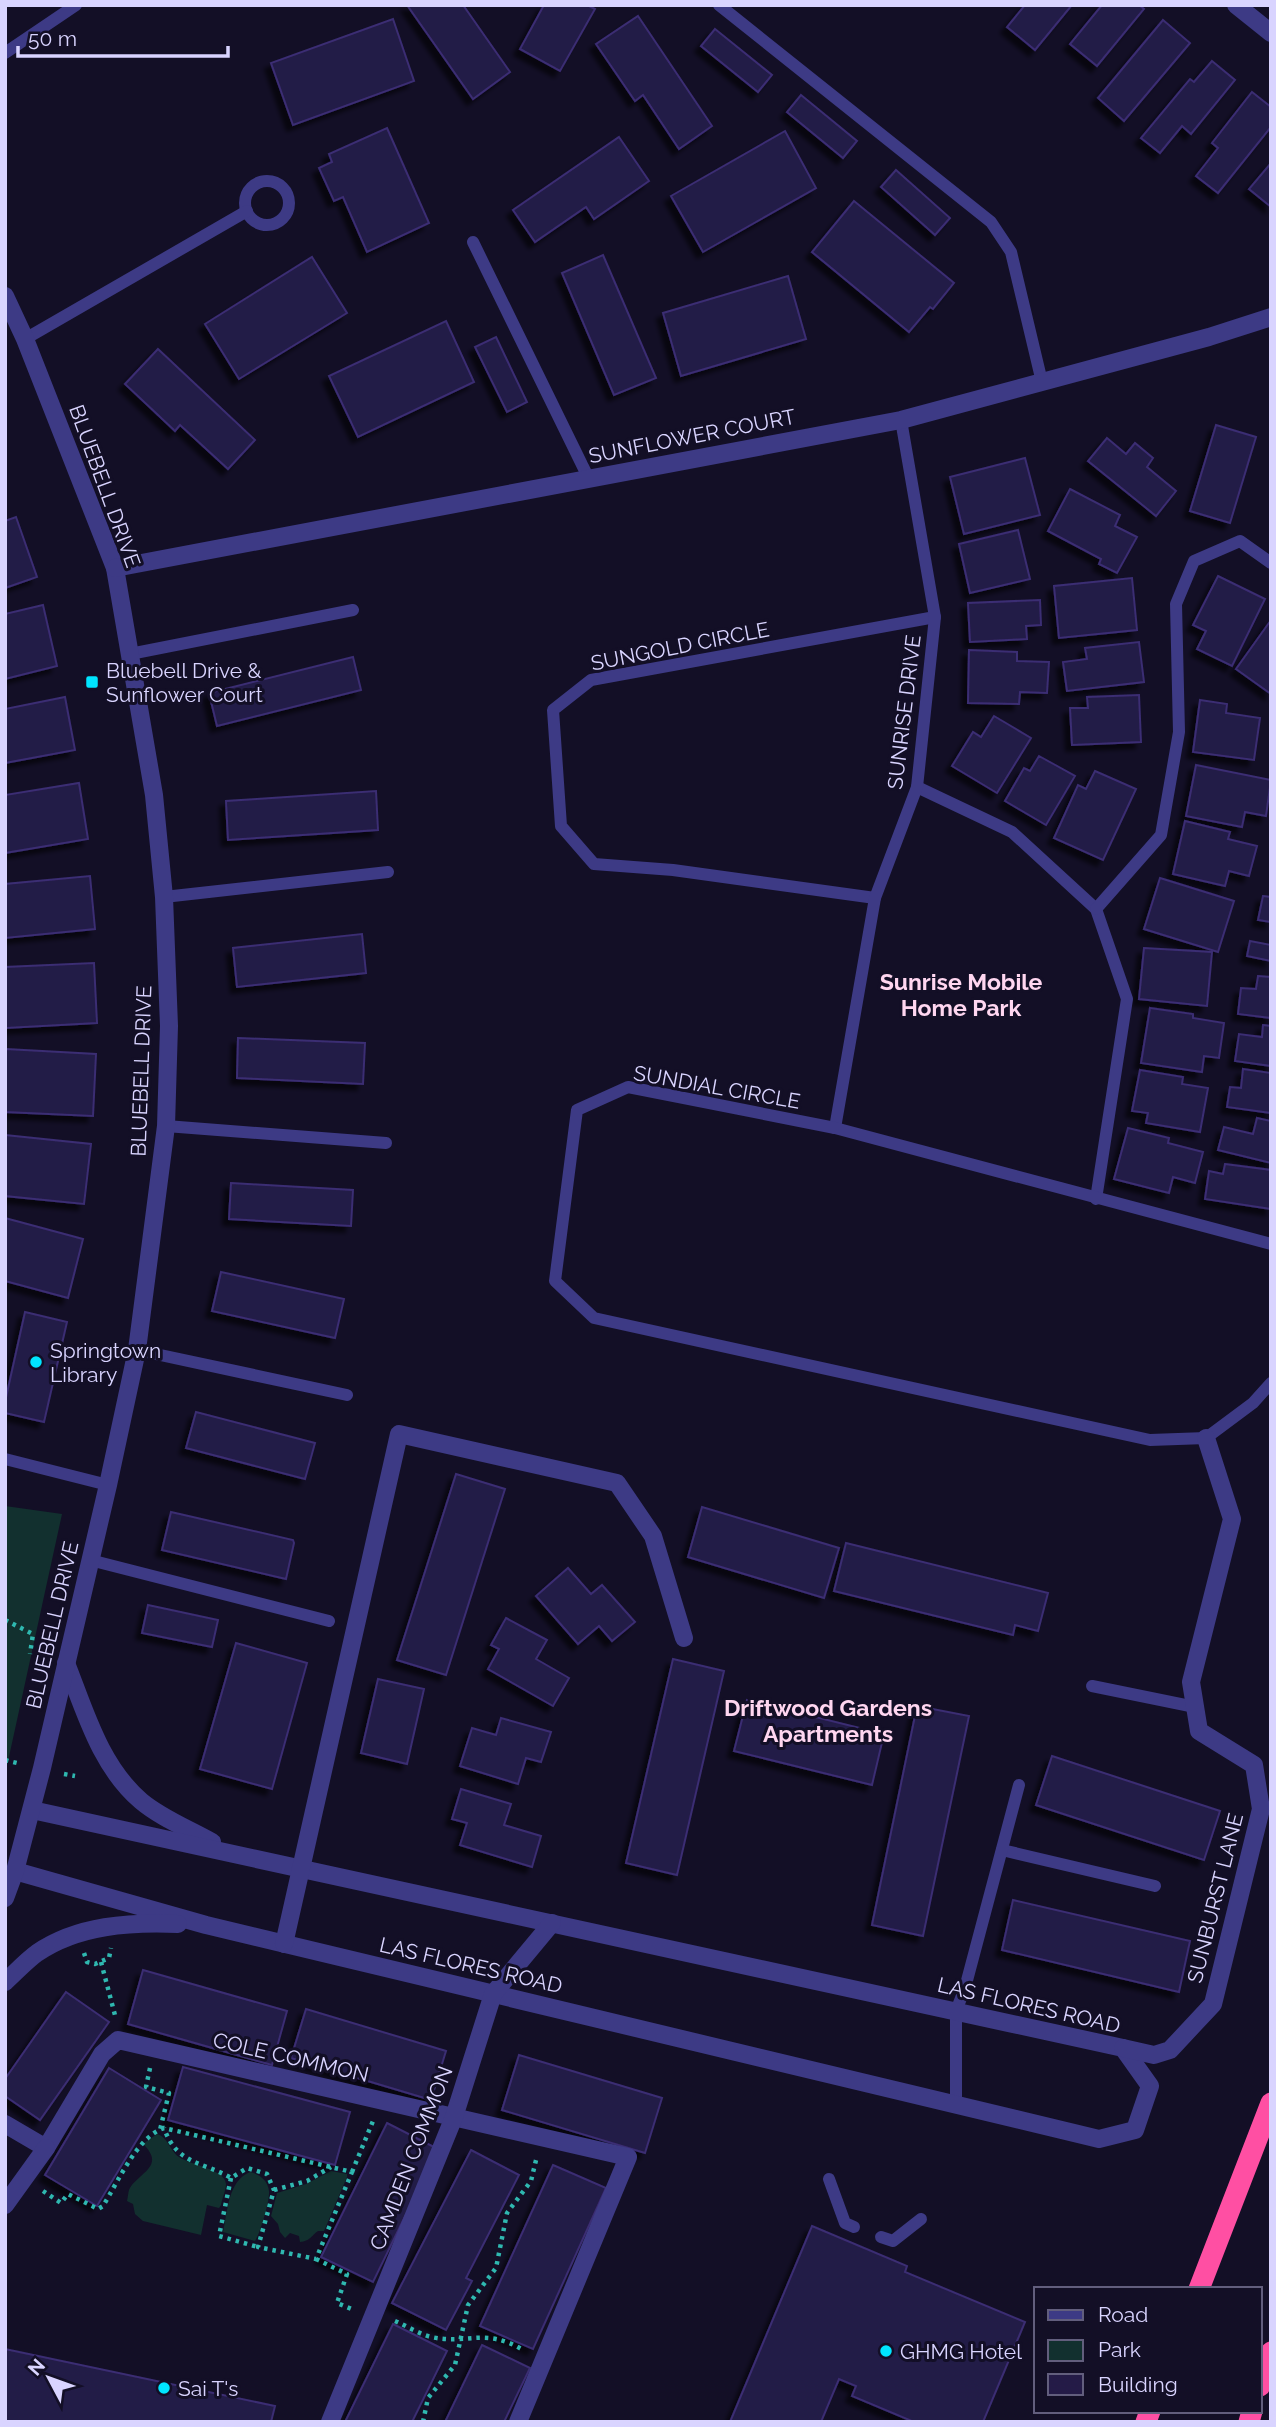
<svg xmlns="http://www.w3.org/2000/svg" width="1276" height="2427" viewBox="0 0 1276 2427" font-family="Raleway,sans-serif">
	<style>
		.green { fill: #12302f }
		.building { fill: #241b47; stroke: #3b2d73; stroke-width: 2; filter: url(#shadow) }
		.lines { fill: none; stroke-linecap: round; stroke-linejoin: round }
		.path { stroke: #2fb8b0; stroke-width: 4.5; stroke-dasharray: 3.5 5; stroke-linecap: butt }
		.service { stroke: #3d3a85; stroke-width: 12 }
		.minor { stroke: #3d3a85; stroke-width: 18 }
		.tertiary { stroke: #3d3a85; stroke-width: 18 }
		.motorway { stroke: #ff4fa3; stroke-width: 21 }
		.poi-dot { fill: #00e5ff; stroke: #130f26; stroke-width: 2.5 }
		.labels { text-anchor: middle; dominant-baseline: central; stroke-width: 6; stroke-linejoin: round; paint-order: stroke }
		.street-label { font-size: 21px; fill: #d9d4ff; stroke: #130f26 }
		.poi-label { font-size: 21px; fill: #d9d4ff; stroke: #130f26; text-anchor: start }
		.neighbourhood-label { font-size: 23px; font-weight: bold; fill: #ffd6f0; stroke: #130f26 }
	</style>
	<defs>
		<filter id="shadow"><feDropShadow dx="-6" dy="6" stdDeviation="2" flood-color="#0009"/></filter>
	</defs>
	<rect width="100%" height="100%" fill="#130f26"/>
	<!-- green -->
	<g class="green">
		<path d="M 5,1506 L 62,1514 L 5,1775 Z"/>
		<path d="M 157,2134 C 169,2138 169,2150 179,2157 C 190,2165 225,2169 226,2184 C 226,2190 222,2199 221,2205 L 219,2208 L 207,2205 L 201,2235 L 143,2221 L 135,2214 L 133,2204 L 127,2201 C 128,2197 128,2193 129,2190 C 137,2173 167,2167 143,2144 Z"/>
		<path d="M 331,2171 L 347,2174 L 347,2177 L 324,2231 L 318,2231 C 311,2236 310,2241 300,2242 L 299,2236 L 290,2233 L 285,2238 L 280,2232 L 278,2224 L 271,2216 L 277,2193 L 306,2184 Z"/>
		<path d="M 250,2172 C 259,2174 268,2180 269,2191 C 270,2200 260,2234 255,2241 L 223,2232 C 228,2210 228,2181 250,2172 Z"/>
	</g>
	<!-- building -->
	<g class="building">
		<path d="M 407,5 L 463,5 L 510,72 L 473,99 Z"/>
		<path d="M 544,5 L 587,5 L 595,9 L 560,71 L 520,49 Z"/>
		<path d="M 1025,5 L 1072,5 L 1035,50 L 1007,27 Z"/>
		<path d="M 1102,5 L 1139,5 L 1144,9 L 1097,66 L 1070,44 Z"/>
		<path d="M 638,16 L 712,126 L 679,149 L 643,95 L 635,101 L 596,44 Z"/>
		<path d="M 393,19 L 414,81 L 293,125 L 271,63 Z"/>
		<path d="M 1163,20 L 1190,43 L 1124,121 L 1098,98 Z"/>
		<path d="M 715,29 L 772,75 L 758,92 L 701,46 Z"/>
		<path d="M 1212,61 L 1235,80 L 1191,134 L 1182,126 L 1160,153 L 1141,138 L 1190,79 L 1194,82 Z"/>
		<path d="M 1252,92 L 1271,107 L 1271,127 L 1218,193 L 1196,176 L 1218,148 L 1212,143 Z"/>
		<path d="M 801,95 L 857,141 L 843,158 L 787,112 Z"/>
		<path d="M 387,128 L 429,223 L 367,252 L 343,197 L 334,201 L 319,168 L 332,162 L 329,154 Z"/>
		<path d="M 785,131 L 816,188 L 703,252 L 671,196 Z"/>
		<path d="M 619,137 L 649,181 L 594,219 L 586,207 L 535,242 L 513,210 Z"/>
		<path d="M 1271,163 L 1271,207 L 1249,189 Z"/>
		<path d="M 896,170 L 950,218 L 935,235 L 881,187 Z"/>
		<path d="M 854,201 L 954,283 L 933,309 L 930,307 L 909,332 L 812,252 Z"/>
		<path d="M 603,255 L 656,378 L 614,395 L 562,273 Z"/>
		<path d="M 312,257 L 347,313 L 239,379 L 205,324 Z"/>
		<path d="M 788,276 L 806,339 L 681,376 L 663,313 Z"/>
		<path d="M 446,321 L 474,382 L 358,437 L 329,376 Z"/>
		<path d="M 496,337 L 527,402 L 507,412 L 475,347 Z"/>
		<path d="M 158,349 L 255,440 L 228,469 L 180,425 L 175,431 L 125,384 Z"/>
		<path d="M 1216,425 L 1256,437 L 1230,523 L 1190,511 Z"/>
		<path d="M 1107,438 L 1126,454 L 1135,443 L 1153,458 L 1147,467 L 1176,491 L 1156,516 L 1088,461 Z"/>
		<path d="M 1025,458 L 1040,515 L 964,534 L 950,477 Z"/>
		<path d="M 1070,489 L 1120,515 L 1115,526 L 1137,537 L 1117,573 L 1099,564 L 1101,559 L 1048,531 Z"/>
		<path d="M 16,517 L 37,577 L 5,588 L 5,521 Z"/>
		<path d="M 1018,530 L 1030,579 L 970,593 L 959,544 Z"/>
		<path d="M 1218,576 L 1265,599 L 1232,666 L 1197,649 L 1206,631 L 1193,625 Z"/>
		<path d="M 1132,578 L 1137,630 L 1059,638 L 1054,586 Z"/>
		<path d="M 1040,600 L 1041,625 L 1026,626 L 1027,639 L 970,642 L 968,603 Z"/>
		<path d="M 43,605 L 57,666 L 5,679 L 5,614 Z"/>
		<path d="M 1271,620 L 1271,694 L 1236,669 Z"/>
		<path d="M 1139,642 L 1144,682 L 1067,691 L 1063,662 L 1087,659 L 1085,648 Z"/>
		<path d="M 969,650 L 1017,652 L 1017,661 L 1049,662 L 1047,693 L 1020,692 L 1019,704 L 968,703 Z"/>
		<path d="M 353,657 L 361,690 L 217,726 L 209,693 Z"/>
		<path d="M 1139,695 L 1141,742 L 1072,745 L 1070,708 L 1088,708 L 1087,697 Z"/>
		<path d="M 65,697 L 75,750 L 5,763 L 5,709 Z"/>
		<path d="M 1200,700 L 1227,704 L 1226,713 L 1260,718 L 1254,760 L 1193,752 Z"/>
		<path d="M 994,716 L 1031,738 L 997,793 L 952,766 L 973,732 L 981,737 Z"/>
		<path d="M 1039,756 L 1075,776 L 1046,825 L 1005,801 L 1024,768 L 1030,771 Z"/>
		<path d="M 1196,765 L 1271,780 L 1266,816 L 1245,812 L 1242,827 L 1186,816 Z"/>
		<path d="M 1095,771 L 1136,789 L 1103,860 L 1054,838 L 1078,785 L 1086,789 Z"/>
		<path d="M 79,783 L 88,839 L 5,853 L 5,795 Z"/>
		<path d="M 376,791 L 378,830 L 228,840 L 226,801 Z"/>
		<path d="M 1185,821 L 1230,832 L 1228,839 L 1257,846 L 1249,876 L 1229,871 L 1225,886 L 1173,874 Z"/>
		<path d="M 90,876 L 95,929 L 5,938 L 5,884 Z"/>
		<path d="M 1160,878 L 1234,901 L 1218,952 L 1144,929 Z"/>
		<path d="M 1263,896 L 1271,897 L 1271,922 L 1258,920 Z"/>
		<path d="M 362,934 L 366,973 L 237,987 L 233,948 Z"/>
		<path d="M 1250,941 L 1271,945 L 1271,961 L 1247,956 Z"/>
		<path d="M 1144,948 L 1212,952 L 1207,1006 L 1139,999 Z"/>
		<path d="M 94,963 L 97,1023 L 6,1028 L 5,967 Z"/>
		<path d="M 1258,976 L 1271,977 L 1271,1018 L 1238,1014 L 1241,988 L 1256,989 Z"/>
		<path d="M 1150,1008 L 1193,1014 L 1193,1018 L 1224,1023 L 1219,1058 L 1204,1056 L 1202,1072 L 1141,1063 Z"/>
		<path d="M 1263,1025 L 1271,1026 L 1271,1066 L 1235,1061 L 1239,1034 L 1262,1037 Z"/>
		<path d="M 238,1038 L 365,1043 L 363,1084 L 237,1078 Z"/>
		<path d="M 6,1049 L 96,1054 L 93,1116 L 5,1112 Z"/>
		<path d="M 1243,1069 L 1271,1073 L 1271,1113 L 1227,1107 L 1230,1087 L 1241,1088 Z"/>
		<path d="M 1140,1070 L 1183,1077 L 1182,1084 L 1208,1088 L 1200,1132 L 1146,1123 L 1148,1113 L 1132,1111 Z"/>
		<path d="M 1257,1118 L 1271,1121 L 1271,1163 L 1218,1150 L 1224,1127 L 1253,1134 Z"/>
		<path d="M 1128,1128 L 1169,1138 L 1168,1143 L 1203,1152 L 1195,1183 L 1173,1177 L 1169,1193 L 1114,1179 Z"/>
		<path d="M 5,1135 L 91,1144 L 84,1204 L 5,1196 Z"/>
		<path d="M 1225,1164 L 1271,1170 L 1271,1209 L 1205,1199 L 1209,1171 L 1223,1174 Z"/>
		<path d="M 231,1183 L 353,1190 L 351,1226 L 229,1219 Z"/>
		<path d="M 5,1218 L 83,1239 L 68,1298 L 5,1281 Z"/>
		<path d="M 221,1272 L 344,1299 L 335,1338 L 212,1311 Z"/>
		<path d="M 25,1312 L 67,1322 L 44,1422 L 5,1413 L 5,1402 Z"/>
		<path d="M 196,1412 L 315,1443 L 305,1479 L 186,1448 Z"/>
		<path d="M 456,1474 L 505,1489 L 446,1675 L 397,1660 Z"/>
		<path d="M 702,1507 L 839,1548 L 824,1598 L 688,1557 Z"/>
		<path d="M 171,1512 L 293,1540 L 294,1543 L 286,1579 L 162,1550 Z"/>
		<path d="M 846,1543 L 1048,1593 L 1038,1631 L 1015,1625 L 1013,1635 L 834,1591 Z"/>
		<path d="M 568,1568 L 591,1594 L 602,1585 L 635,1622 L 612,1641 L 599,1626 L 578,1644 L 536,1596 Z"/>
		<path d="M 148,1605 L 218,1620 L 212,1647 L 142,1633 Z"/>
		<path d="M 506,1618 L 547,1640 L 536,1659 L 569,1678 L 553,1706 L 488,1669 L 499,1649 L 491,1645 Z"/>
		<path d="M 236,1643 L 307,1663 L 272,1789 L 200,1769 Z"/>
		<path d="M 673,1659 L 724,1671 L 677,1875 L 626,1863 Z"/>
		<path d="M 378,1679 L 424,1689 L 407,1764 L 361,1753 Z"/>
		<path d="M 747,1700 L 884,1734 L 872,1785 L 734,1751 Z"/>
		<path d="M 917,1706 L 969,1716 L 923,1936 L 872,1925 Z"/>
		<path d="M 501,1718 L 551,1732 L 541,1762 L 526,1758 L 518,1784 L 460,1766 L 472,1728 L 496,1735 Z"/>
		<path d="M 1052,1756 L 1220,1811 L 1204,1860 L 1036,1805 Z"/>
		<path d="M 461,1789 L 511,1804 L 504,1825 L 541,1836 L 532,1867 L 460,1845 L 467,1823 L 452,1819 Z"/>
		<path d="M 1013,1900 L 1190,1941 L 1179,1992 L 1002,1950 Z"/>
		<path d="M 143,1970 L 287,2011 L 272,2065 L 128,2024 Z"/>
		<path d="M 66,1992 L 109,2022 L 40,2120 L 5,2096 L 5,2079 Z"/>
		<path d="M 306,2009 L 446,2051 L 431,2100 L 291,2058 Z"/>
		<path d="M 519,2055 L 662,2098 L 645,2153 L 502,2110 Z"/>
		<path d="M 183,2067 L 350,2112 L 335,2165 L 168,2120 Z"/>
		<path d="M 109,2068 L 161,2100 L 97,2206 L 45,2175 Z"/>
		<path d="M 387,2123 L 438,2149 L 373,2282 L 321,2257 Z"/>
		<path d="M 471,2150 L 519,2175 L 466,2278 L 472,2281 L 446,2330 L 392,2303 Z"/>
		<path d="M 553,2165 L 606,2188 L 533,2349 L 480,2326 Z"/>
		<path d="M 812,2226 L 907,2266 L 905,2272 L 1025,2322 L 983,2422 L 914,2422 L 852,2396 L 856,2386 L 839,2379 L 821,2422 L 730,2422 Z"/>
		<path d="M 393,2324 L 447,2351 L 412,2422 L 345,2422 Z"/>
		<path d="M 482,2345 L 530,2368 L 504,2422 L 445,2422 Z"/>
		<path d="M 5,2349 L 275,2406 L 271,2422 L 5,2422 Z"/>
	</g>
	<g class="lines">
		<!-- path -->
		<g class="path">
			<path d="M 5,1620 L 33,1634 L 30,1654"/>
			<path d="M 5,1760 L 21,1764"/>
			<path d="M 64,1774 L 75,1776"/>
			<path d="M 84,1953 L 87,1962 L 95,1964 L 109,1958 L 111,1948"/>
			<path d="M 101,1962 L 116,2019"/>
			<path d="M 150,2068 L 146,2087 L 169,2093 L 160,2130"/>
			<path d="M 352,2172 L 373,2121"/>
			<path d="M 231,2178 L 219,2236 L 258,2247"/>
			<path d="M 274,2190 L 307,2181 L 331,2167"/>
			<path d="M 43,2191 L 61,2203 L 68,2194 L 98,2209 L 103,2206 C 118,2182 137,2137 164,2128 L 352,2172 L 316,2259 L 258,2247 L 274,2190 L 267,2174 L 247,2168 L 231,2178 C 202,2161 177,2165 164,2128"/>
			<path d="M 316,2259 L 347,2274 L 337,2303 L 354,2310"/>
			<path d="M 395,2321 C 407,2326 419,2334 431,2337 C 467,2345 485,2327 523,2350"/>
			<path d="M 423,2422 L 428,2398 L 455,2365 L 468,2305 L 496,2268 L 507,2213 L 531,2181 L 537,2156"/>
		</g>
		<!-- service -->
		<g class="service">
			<path d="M 719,5 L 991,222 L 1011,252 L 1042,382"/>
			<path d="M 5,53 L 76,5"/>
			<circle cx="267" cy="203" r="22"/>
			<path d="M 473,242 L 589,479"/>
			<path d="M 25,339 L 247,211"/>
			<path d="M 130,654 L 353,610"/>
			<path d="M 917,787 L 1012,832 L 1096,909 L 1127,999 L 1096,1199"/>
			<path d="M 164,897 L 388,872"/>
			<path d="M 875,898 L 673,870 L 594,864 L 561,826 L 553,710 L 591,680 L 935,617"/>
			<path d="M 1096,909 L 1161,835 L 1179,732 L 1176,604 L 1194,561 L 1240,541 L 1271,563"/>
			<path d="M 166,1126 L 386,1143"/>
			<path d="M 835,1128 L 875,898 L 917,787 L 935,617 L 901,420"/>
			<path d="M 1271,1244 L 835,1128 L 628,1087 L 577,1110 L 555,1281 L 594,1318 L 1150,1440 L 1206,1438 L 1253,1403 L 1271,1383"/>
			<path d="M 137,1350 L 347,1395"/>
			<path d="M 5,1459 L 108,1485"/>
			<path d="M 90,1560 L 329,1621"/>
			<path d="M 1092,1686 L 1195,1707"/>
			<path d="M 1002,1850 L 1155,1886"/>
			<path d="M 956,2105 L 956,2011 L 965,1988 L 1019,1785"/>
			<path d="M 829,2179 L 845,2223 L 854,2227"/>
			<path d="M 881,2237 L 893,2241 L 921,2219"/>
		</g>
		<!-- minor -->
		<g class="minor">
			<path d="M 1236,5 L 1271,33"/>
			<path d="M 66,1663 C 85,1711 100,1766 141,1801 C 161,1818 189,1829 212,1842"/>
			<path d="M 15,1871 L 206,1925 L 1099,2139 L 1135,2130 L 1150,2086 L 1123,2048 L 32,1810"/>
			<path d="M 284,1944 L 399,1434 L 617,1483 L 653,1536 L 684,1638"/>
			<path d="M 5,1982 C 16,1972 26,1961 37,1953 C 78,1925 130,1922 178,1924"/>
			<path d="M 1123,2048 L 1154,2055 L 1170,2050 L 1213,2004 L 1261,1809 L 1254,1765 L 1199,1731 L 1191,1682 L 1232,1519 L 1206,1438"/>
			<path d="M 5,2124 L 46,2148 L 102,2054 L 118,2040 L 628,2157 L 518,2422"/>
			<path d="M 5,2205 L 46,2148"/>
			<path d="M 330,2422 L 454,2117 L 493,1994 L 552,1923"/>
		</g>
		<!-- tertiary -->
		<g class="tertiary">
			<path d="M 5,296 L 25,339 L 115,568 L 154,795 L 164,897 L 169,1026 L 166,1126 L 137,1350 L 108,1485 L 42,1768 L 15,1871 L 5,1898"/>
			<path d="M 115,568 L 901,420 L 1209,337 L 1271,317"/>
		</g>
		<!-- motorway -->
		<g class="motorway">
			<path d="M 1199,2289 L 1271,2103"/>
			<path d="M 1260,2386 L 1271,2352"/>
			<path d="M 1146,2422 L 1150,2411"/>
			<path d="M 1249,2422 L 1252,2411"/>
		</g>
	</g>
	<!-- markers -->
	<g class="poi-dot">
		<rect x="85" y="675" width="14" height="14" rx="3.5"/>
		<circle cx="36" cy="1362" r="7"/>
		<circle cx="886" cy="2351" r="7"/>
		<circle cx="164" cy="2388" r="7"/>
	</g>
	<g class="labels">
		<!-- street labels -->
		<g class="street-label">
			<text transform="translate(692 436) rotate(-11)">SUNFLOWER COURT</text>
			<text transform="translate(105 486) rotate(70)">BLUEBELL DRIVE</text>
			<text transform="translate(680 646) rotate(-11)">SUNGOLD CIRCLE</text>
			<text transform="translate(904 712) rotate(-83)">SUNRISE DRIVE</text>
			<text transform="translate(141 1071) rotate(-88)">BLUEBELL DRIVE</text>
			<text transform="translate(717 1087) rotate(10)">SUNDIAL CIRCLE</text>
			<text transform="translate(52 1625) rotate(-77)">BLUEBELL DRIVE</text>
			<text transform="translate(1215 1898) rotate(-76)">SUNBURST LANE</text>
			<text transform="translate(471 1965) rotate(13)">LAS FLORES ROAD</text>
			<text transform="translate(1029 2005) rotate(13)">LAS FLORES ROAD</text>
			<text transform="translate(291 2057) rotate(13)">COLE COMMON</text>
			<text transform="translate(411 2158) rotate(-69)">CAMDEN COMMON</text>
		</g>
		<!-- poi labels -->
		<g class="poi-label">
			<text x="106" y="670">Bluebell Drive &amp;<tspan x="106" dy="24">Sunflower Court</tspan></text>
			<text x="50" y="1350">Springtown<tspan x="50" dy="24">Library</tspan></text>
			<text x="900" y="2351">GHMG Hotel</text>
			<text x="178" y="2388">Sai T's</text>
		</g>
		<!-- neighbourhood labels -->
		<g class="neighbourhood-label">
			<text x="961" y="981">Sunrise Mobile<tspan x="961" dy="26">Home Park</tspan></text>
			<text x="828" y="1707">Driftwood Gardens<tspan x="828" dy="26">Apartments</tspan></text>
		</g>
	</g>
	<!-- border -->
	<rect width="1276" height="2427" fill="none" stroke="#d9d4ff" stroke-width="14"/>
	<!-- legend -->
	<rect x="1034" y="2287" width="228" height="126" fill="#130f26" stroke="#625e7d" stroke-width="2"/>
	<rect x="1048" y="2310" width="35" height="10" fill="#3d3a85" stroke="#625e7d" stroke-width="2"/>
	<text x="1098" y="2322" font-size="21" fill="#d9d4ff">Road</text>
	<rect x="1048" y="2340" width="35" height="21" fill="#12302f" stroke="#625e7d" stroke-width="2"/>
	<text x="1098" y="2357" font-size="21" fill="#d9d4ff">Park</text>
	<rect x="1048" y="2374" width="35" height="21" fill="#241b47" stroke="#625e7d" stroke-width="2"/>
	<text x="1098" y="2392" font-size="21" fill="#d9d4ff">Building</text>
	<!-- north arrow -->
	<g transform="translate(49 2378) rotate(311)" stroke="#130f26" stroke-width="5" paint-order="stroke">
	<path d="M0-5L12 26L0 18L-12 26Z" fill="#d9d4ff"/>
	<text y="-10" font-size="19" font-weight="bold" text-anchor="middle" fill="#d9d4ff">N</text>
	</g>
	<!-- scale -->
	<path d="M18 46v10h210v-10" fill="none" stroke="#d9d4ff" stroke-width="3.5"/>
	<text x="28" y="46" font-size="21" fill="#d9d4ff" stroke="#130f26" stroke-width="5" paint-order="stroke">50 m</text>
</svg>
